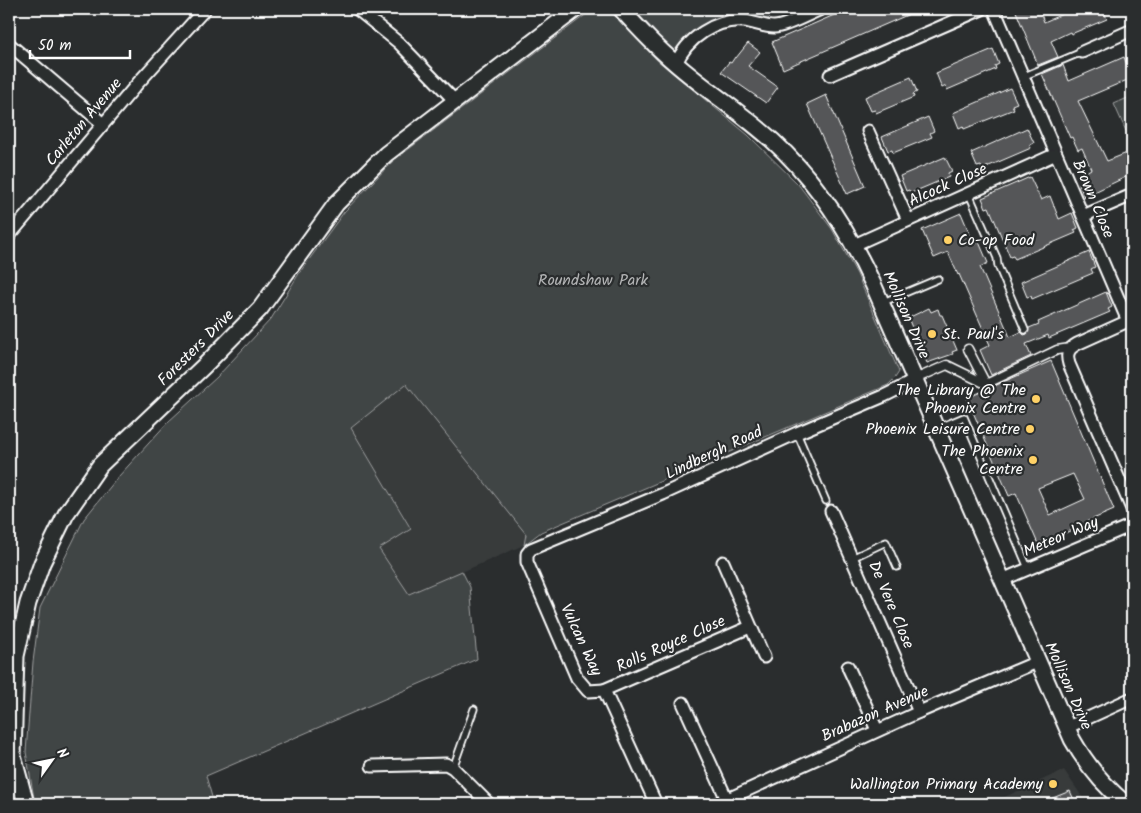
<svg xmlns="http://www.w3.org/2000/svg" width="1141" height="813" viewBox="0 0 1141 813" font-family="Kalam,sans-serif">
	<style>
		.built { fill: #373a3b }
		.green { fill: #414445; stroke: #a0a2a2 }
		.building { fill: #555758; stroke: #fff; fill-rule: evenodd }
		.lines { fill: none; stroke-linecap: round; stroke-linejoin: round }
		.service-casing { stroke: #fff; stroke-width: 9 }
		.pedestrian-casing { stroke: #fff; stroke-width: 11 }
		.minor-casing { stroke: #fff; stroke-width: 15 }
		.secondary-casing { stroke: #fff; stroke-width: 19 }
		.service { stroke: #2a2d2e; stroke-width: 5.5 }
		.pedestrian { stroke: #2a2d2e; stroke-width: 8 }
		.minor { stroke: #2a2d2e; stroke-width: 11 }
		.secondary { stroke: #2a2d2e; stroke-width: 15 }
		.poi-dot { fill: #ffd166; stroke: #2a2d2e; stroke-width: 2 }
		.labels { text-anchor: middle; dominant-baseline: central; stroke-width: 4.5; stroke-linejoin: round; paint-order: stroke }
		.street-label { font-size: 16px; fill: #fff; stroke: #2a2d2e }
		.poi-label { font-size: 16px; fill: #fff; stroke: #2a2d2e; text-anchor: end }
		.park-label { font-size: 16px; fill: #b3b4b5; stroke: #2a2d2e }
	</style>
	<rect width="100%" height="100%" fill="#2a2d2e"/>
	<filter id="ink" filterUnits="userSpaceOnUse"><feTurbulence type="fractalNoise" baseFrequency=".02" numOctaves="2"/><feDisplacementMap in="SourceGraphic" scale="10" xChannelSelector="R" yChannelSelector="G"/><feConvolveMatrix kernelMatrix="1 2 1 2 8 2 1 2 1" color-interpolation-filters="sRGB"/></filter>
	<g filter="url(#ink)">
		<!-- built -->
		<g class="built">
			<path d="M 406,383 L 526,534 L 524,545 L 409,595 L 379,549 L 411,528 L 351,428 Z"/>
			<path d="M 1064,770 L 1087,804 L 989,804 Z"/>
		</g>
		<!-- green -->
		<g class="green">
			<path d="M 599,9 L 614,15 L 657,60 L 748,135 L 798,184 L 832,229 L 857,274 L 899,372 L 895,378 L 888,385 L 541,532 L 524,545 L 526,534 L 406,384 L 351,428 L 411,529 L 379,549 L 409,594 L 462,571 L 470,587 L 477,659 L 206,776 L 214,804 L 35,804 L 26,752 L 33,662 L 40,608 L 84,519 L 119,476 L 168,422 L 217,377 L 271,319 L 300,272 L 344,212 L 393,161 L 588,13 Z"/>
			<path d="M 638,9 L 778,9 L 768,19 C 719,9 709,22 674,52 L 640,16 Z"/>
			<path d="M 1132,96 L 1132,128 L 1126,131 L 1114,104 Z"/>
		</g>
		<!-- building -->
		<g class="building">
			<path d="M 848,9 L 921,9 L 783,69 L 772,42 Z"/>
			<path d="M 1015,9 L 1039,9 L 1044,22 L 1074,9 L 1103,9 L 1107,19 L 1071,34 L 1070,32 L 1051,41 L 1058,57 L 1038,65 Z"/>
			<path d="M 748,43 L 760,52 L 748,66 L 778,87 L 766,103 L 721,72 L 729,62 L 731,63 L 735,57 L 736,58 Z"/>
			<path d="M 993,49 L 999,64 L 995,66 L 996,69 L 947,90 L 946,86 L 942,88 L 936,73 Z"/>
			<path d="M 1124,57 L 1132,78 L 1078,101 L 1107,161 L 1132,151 L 1132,174 L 1084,197 L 1079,183 L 1081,182 L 1079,176 L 1091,169 L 1082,148 L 1078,150 L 1072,137 L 1070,138 L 1042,74 L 1063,65 L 1069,81 Z"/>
			<path d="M 911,77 L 917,92 L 913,94 L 914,97 L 876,113 L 875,110 L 871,111 L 865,97 Z"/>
			<path d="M 1010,88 L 1017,103 L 1012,105 L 1014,109 L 964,129 L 963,126 L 959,128 L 953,113 Z"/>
			<path d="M 826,95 L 865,186 L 847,194 L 807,104 Z"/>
			<path d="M 928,117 L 934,131 L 930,133 L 932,137 L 893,153 L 892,150 L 888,151 L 882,137 Z"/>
			<path d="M 1027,128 L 1034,143 L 1030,145 L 1031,148 L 982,169 L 981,166 L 977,167 L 971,153 Z"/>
			<path d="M 945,157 L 952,171 L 948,173 L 949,177 L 911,193 L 909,190 L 906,191 L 900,176 Z"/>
			<path d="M 1030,177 L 1041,200 L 1050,196 L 1059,219 L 1072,213 L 1078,228 L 1074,230 L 1076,233 L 1015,259 L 1013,256 L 1010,257 L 989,207 L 986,208 L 982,198 Z"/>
			<path d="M 961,213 L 974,244 L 979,242 L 988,263 L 980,267 L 1010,337 L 1021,332 L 1024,335 L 1027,334 L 1029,328 L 1039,324 L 1038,322 L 1106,292 L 1112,307 L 1108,309 L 1110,312 L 1049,338 L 1048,335 L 1026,344 L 1031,356 L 991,375 L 980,350 L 990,345 L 959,274 L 958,275 L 948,252 L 934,258 L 922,230 Z"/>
			<path d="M 1089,252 L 1095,267 L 1091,269 L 1093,273 L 1032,299 L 1031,296 L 1027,297 L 1021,282 Z"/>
			<path d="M 929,308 L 931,312 L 938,309 L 940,315 L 942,315 L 957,350 L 952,352 L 953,354 L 927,363 L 908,318 Z"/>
			<path d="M 1051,361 L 1114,510 L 1086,522 L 1087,524 L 1038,544 L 1016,493 L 1009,496 L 967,398 ZM 1073,474 L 1085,499 L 1050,515 L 1038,488 Z"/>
			<path d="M 1070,791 L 1076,804 L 1038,804 Z"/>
		</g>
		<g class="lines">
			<!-- service casing -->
			<g class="service-casing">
				<g id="service">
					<path d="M 1022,77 L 1082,52"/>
					<path d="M 969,194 L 997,258 L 998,266 L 1025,330"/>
					<path d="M 881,303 L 938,279"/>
					<path d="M 938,428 L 964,417 L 1028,568"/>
					<path d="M 797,433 L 826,501"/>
					<path d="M 852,558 L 886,542 L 897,567"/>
					<path d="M 453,768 L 474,709"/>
				</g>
			</g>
			<!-- pedestrian casing -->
			<g class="pedestrian-casing">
				<g id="pedestrian">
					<path d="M 968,349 L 986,384"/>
					<path d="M 915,379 L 947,365 L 986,384 L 1057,350 L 1070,348"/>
				</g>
			</g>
			<!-- minor casing -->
			<g class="minor-casing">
				<g id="minor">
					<path d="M 357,9 L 399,43 L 455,101"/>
					<path d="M 994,9 L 1128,321 L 1077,344 C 1068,349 1066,354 1069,364 L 1132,509"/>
					<path d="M 9,44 L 103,124"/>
					<path d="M 1082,52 L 1132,30"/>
					<path d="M 676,64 C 686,39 716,18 744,21 C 754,22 764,27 774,27 C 788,26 808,14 821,9"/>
					<path d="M 830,75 L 982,9"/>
					<path d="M 868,131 L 908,220"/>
					<path d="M 1083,216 L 1132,195"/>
					<path d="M 9,236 L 138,83 L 205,9"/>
					<path d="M 854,245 L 1056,154"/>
					<path d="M 831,511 L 919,712"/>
					<path d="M 723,562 L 764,657"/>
					<path d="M 1002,580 L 1132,525"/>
					<path d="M 848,667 L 877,730"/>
					<path d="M 604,690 L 750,627"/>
					<path d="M 683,703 L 729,804"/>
					<path d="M 1066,728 L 1132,698"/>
					<path d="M 372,766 L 446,764 L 453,768 L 489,804"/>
					<path d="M 656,804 L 604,690 L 588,691 L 577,678 L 527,562 L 527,554 L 531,549 L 663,494 L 797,433 L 884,396 L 906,385 L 915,379"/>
					<path d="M 717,804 L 919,712 L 1037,662"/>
				</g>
			</g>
			<!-- secondary casing -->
			<g class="secondary-casing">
				<g id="secondary">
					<path d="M 621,9 C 638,28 655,46 675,63 C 706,90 742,113 773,141 C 817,181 848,230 873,284 L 1072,739 C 1086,764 1104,786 1126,804"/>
					<path d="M 26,804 L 13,756 L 16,656 L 28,603 L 42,563 L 66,514 L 100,465 L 204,366 L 260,309 L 336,204 L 386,154 L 576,9"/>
				</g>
			</g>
			<!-- service -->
			<use href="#service" class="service"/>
			<!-- pedestrian -->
			<use href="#pedestrian" class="pedestrian"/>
			<!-- minor -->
			<use href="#minor" class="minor"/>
			<!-- secondary -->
			<use href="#secondary" class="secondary"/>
		</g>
	</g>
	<!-- markers -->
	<g class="poi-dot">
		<circle cx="948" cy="240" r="5"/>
		<circle cx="932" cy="334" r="5"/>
		<circle cx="1036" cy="399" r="5"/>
		<circle cx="1030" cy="429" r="5"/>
		<circle cx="1033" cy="460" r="5"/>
		<circle cx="1053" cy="784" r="5"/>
	</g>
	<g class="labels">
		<!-- street labels -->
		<g class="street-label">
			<text transform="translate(84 122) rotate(-50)">Carleton Avenue</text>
			<text transform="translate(948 185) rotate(-24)">Alcock Close</text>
			<text transform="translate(1093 199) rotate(67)">Brown Close</text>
			<text transform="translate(906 315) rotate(66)">Mollison Drive</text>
			<text transform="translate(196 348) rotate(-45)">Foresters Drive</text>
			<text transform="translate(714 453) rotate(-25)">Lindbergh Road</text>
			<text transform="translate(1061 537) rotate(-23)">Meteor Way</text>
			<text transform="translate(891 605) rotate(67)">De Vere Close</text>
			<text transform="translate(581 640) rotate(65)">Vulcan Way</text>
			<text transform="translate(671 644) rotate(-24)">Rolls Royce Close</text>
			<text transform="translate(1068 686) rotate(66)">Mollison Drive</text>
			<text transform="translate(875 714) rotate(-24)">Brabazon Avenue</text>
		</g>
		<!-- poi labels -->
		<g class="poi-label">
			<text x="958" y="240" text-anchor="start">Co-op Food</text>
			<text x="942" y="334" text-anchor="start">St. Paul's</text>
			<text x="1026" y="390">The Library @ The<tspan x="1026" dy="18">Phoenix Centre</tspan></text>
			<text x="1020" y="429">Phoenix Leisure Centre</text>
			<text x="1023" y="451">The Phoenix<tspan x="1023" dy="18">Centre</tspan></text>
			<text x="1043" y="784">Wallington Primary Academy</text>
		</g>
		<!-- park labels -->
		<g class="park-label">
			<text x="593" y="280">Roundshaw Park</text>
		</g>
	</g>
	<!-- margin -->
	<rect width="1141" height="813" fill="none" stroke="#2a2d2e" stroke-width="30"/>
	<rect x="15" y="15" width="1111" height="783" fill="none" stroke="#fff" stroke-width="2" filter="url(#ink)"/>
	<!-- north arrow -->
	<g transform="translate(52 760) rotate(57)" stroke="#2a2d2e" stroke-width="4" paint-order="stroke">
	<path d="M0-4L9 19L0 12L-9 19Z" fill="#ffffff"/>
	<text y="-8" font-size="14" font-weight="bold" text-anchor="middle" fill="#ffffff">N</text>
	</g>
	<!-- scale -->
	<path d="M30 50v8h100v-8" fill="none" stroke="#ffffff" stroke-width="2.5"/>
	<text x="38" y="50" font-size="15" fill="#ffffff" stroke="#2a2d2e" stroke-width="4" paint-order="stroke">50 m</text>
</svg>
